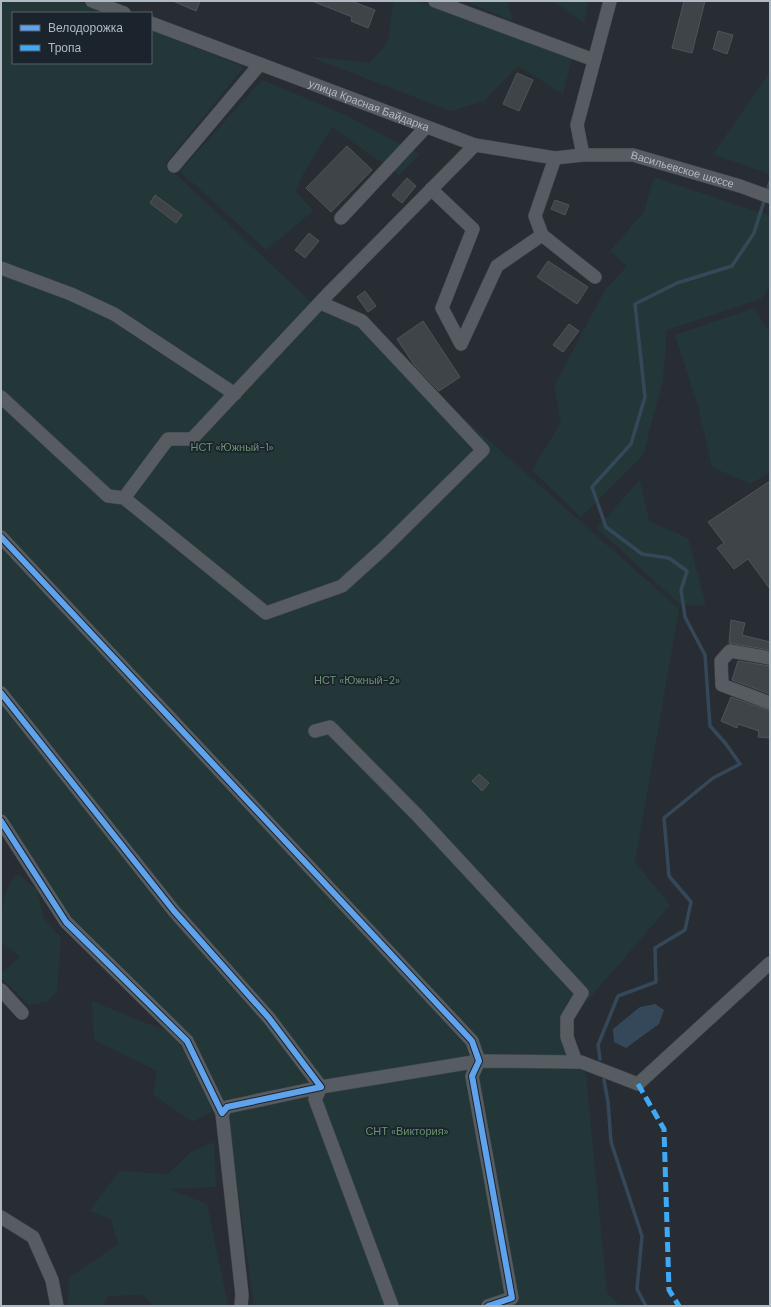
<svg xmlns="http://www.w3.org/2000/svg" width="771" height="1307" viewBox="0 0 771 1307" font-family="'DM Sans',sans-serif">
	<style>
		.green { fill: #243738 }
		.water { fill: #35485a }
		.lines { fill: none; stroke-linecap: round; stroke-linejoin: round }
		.stream { stroke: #35485a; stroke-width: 3.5 }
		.building { fill: #3f4449; stroke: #4f545b }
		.minor-casing { stroke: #44494e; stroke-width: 14 }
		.minor { stroke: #565c61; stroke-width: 13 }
		.quiet { stroke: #3fa9f5; stroke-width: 5; stroke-dasharray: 10 5; stroke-linecap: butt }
		.cycleway-casing { stroke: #1b242d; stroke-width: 8 }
		.cycleway { stroke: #60a3ed; stroke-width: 6 }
		.labels { text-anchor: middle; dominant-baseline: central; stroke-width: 3.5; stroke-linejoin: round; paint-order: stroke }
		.street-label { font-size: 11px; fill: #b0bac5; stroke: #1b242d }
		.park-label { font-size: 11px; fill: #68946e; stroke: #1b242d }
	</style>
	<rect width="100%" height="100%" fill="#272d33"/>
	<!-- green -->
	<g class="green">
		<path d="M 1,1 L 76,1 L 107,13 L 13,13 L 13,63 L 151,63 L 151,30 L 244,67 L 165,164 L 314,305 L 360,326 L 679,609 L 635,862 L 670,905 L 575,1015 L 568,1048 L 581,1062 L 586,1076 L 607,1293 L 621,1306 L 254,1306 L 227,1107 L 194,1041 L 76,926 L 1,811 Z"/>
		<path d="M 393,1 L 415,1 L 507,32 L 572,58 L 563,94 L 518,66 L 484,101 L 451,111 L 308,56 L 370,63 L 388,42 Z"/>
		<path d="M 465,1 L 507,1 L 513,21 Z"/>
		<path d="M 554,1 L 588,1 L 584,23 Z"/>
		<path d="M 770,72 L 770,174 L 713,154 Z"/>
		<path d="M 262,80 L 341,113 L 420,154 L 399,175 L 332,127 L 302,176 L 296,191 L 313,211 L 266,250 L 180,171 Z"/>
		<path d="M 654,177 L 770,216 L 770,285 L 761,299 L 667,330 L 663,380 L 643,455 L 581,517 L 532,470 L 561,422 L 554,386 L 605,290 L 627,266 L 610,251 L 644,212 Z"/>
		<path d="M 754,308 L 770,333 L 770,472 L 751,484 L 712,467 L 698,406 L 675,335 Z"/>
		<path d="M 640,480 L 649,521 L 688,538 L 706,606 L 680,604 L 597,528 Z"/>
		<path d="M 18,874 L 37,890 L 44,919 L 61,938 L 57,991 L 48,1001 L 30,1005 L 1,978 L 1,974 L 20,957 L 1,942 C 1,918 0,890 18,874 Z"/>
		<path d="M 92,1001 L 143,1022 L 172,1032 L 200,1075 L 212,1112 L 192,1122 L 153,1094 L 157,1071 L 94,1040 Z"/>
		<path d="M 214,1142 L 216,1187 L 169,1189 L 207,1204 L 228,1306 L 155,1306 L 142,1295 L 107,1296 L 104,1306 L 68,1306 L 69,1278 L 118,1244 L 111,1219 L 90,1211 L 119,1171 L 168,1174 L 191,1152 Z"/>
	</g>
	<!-- water -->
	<path class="water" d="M 655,1004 L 664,1010 L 659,1024 L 626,1048 L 614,1042 L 613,1029 L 640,1007 Z"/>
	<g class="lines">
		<!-- stream -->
		<g class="stream">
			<path d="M 767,192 L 770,182"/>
			<path d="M 600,1059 L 598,1045 L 618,996 L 656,982 L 655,948 L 685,930 L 691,902 L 669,876 L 664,818 L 713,778 L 740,764 L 726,744 L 710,726 L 705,655 L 685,617 L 681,590 L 687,571 L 669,558 L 642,554 L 606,527 L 592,487 L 631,444 L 645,397 L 635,304 L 677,283 L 732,266 L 754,233 L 765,198"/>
			<path d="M 604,1080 L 608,1102 L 611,1142 L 642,1236 L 637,1289 L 646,1306"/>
		</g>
	</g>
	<!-- building -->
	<g class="building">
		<path d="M 173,1 L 200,1 L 196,11 Z"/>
		<path d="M 312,1 L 351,1 L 375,10 L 368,28 L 351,21 L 352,17 Z"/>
		<path d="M 684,1 L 705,1 L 692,53 L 672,48 Z"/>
		<path d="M 718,31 L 733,35 L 727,54 L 713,49 Z"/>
		<path d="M 517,73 L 533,80 L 519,111 L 503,104 Z"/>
		<path d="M 347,146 L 372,170 L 331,212 L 306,188 Z"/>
		<path d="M 407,178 L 416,186 L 402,203 L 392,195 Z"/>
		<path d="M 155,195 L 182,215 L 176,223 L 150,203 Z"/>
		<path d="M 555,200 L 569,205 L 565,215 L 551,209 Z"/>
		<path d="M 309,233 L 319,241 L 305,258 L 295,250 Z"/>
		<path d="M 548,261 L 588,287 L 577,304 L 537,277 Z"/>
		<path d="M 365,291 L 376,306 L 368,312 L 357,297 Z"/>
		<path d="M 423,321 L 460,377 L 439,391 L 415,366 L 397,339 Z"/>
		<path d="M 569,324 L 579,331 L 563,352 L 553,345 Z"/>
		<path d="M 770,481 L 770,589 L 748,559 L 734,569 L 717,548 L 724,543 L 708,522 Z"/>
		<path d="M 731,620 L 745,623 L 742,635 L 770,642 L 770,650 L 729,643 Z"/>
		<path d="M 738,661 L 770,666 L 770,694 L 732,680 Z"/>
		<path d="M 731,697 L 770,711 L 770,738 L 758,737 L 759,731 L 738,724 L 737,728 L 721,721 Z"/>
		<path d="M 479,774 L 489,783 L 482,791 L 472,781 Z"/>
	</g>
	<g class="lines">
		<!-- minor casing -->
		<g class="minor-casing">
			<g id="minor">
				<path d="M 92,1 L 124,13"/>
				<path d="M 435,1 L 594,60"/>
				<path id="s1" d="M 151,23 L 475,145 L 555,158 L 583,155 L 633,155 L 740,186 L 770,197"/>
				<path d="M 583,155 L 577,125 L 610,1"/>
				<path d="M 174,166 L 260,64"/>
				<path d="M 431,189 L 473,229 L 442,308 L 461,344 L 497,266 L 542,235 L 535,216 L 555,158"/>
				<path d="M 341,218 L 426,127"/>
				<path d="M 542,235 L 595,277"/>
				<path d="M 1,268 L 71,294 L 114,314 L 235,394"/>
				<path d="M 1,397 L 108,496 L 124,498 L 266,613 L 342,586 L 384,548 L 483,450 L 362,321 L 321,303"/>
				<path d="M 124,498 L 168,439 L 192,439 L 327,295 L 475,145"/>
				<path d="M 1,537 L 472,1041 L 479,1061 L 472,1076 L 512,1298 L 488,1306"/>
				<path d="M 770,658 L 730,651 L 721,661 L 722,685 L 770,703"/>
				<path d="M 1,693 L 174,911 L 269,1018 L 321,1087 L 227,1107 L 222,1113 L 187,1041 L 66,922 L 1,821"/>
				<path d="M 315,731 L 330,727 L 418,816 L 582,993 L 567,1018 L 567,1037 L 576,1062"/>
				<path d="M 1,990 L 22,1013"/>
				<path d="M 222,1113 L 242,1295 L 241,1306"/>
				<path d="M 1,1217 L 33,1237 L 52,1280 L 57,1306"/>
				<path d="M 392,1306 L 315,1099 L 321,1087 L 479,1061 L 581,1062 L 638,1084 L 770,963"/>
			</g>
		</g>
		<!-- minor -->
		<use href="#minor" class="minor"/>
		<!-- quiet -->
		<path class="quiet" d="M 638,1084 L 664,1129 L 669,1290 L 679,1306"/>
		<!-- cycleway casing -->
		<g class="cycleway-casing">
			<g id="cycleway">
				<path d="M 1,537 L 472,1041 L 479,1061 L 472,1076 L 512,1298 L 488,1306"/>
				<path d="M 1,693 L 174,911 L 269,1018 L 321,1087 L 227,1107 L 222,1113 L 187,1041 L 66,922 L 1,821"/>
			</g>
		</g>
		<!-- cycleway -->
		<use href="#cycleway" class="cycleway"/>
	</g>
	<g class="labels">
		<!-- street labels -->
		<g class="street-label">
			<text stroke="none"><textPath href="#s1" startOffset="233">улица Красная Байдарка</textPath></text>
			<text stroke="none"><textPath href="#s1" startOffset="557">Васильевское шоссе</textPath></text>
		</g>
		<!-- park labels -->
		<g class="park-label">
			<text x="232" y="447">НСТ «Южный-1»</text>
			<text x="357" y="680">НСТ «Южный-2»</text>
			<text x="407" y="1131">СНТ «Виктория»</text>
		</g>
	</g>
	<!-- border -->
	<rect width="771" height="1307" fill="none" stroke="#b0bac5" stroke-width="4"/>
	<!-- legend -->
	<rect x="12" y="12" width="140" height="52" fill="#1b242d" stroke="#57606a"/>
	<rect x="20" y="25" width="20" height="6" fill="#60a3ed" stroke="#57606a"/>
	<text x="48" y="32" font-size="12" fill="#b0bac5">Велодорожка</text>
	<rect x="20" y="45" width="20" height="6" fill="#3fa9f5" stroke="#57606a"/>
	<text x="48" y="52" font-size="12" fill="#b0bac5">Тропа</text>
</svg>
